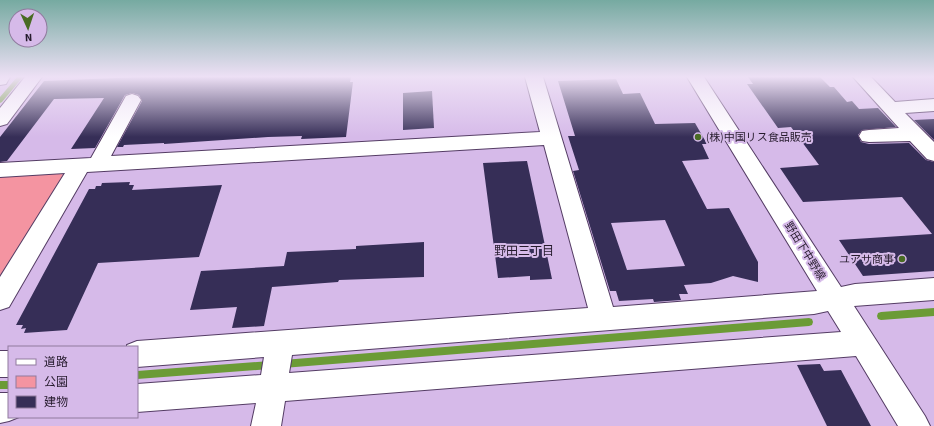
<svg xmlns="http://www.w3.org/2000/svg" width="934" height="426" viewBox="0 0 934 426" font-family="'Source Sans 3','Noto Sans JP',sans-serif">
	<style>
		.green { fill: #f494a1 }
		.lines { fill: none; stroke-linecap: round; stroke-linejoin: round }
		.stream { fill: #6b9b36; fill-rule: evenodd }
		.building { fill: #362e57; fill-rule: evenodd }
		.minor-casing { stroke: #543c64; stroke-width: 2 }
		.minor { fill: #fff; fill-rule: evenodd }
		.poi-dot { fill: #496b24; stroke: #d6bae9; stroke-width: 1.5 }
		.labels { text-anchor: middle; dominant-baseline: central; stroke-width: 4; stroke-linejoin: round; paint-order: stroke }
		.poi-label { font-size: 11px; fill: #261b2d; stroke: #d6bae9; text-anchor: start }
		.street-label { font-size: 11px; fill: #261b2d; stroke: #d6bae9 }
		.neighbourhood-label { font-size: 12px; fill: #261b2d; stroke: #d6bae9 }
	</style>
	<rect width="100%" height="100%" fill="#d6bae9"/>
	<!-- green -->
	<path class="green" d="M 61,173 L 66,178 L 0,285 L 0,177 Z"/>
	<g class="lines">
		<!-- stream -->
		<g class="stream">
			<path d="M 17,77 L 23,77 L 2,102 L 0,103 L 0,97 Z"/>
			<path d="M 934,308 L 934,316 L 881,320 L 878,319 L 877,316 L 878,313 L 881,312 Z"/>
			<path d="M 809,318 L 812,319 L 813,322 L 812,325 L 809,326 L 283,368 L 280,367 L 279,364 L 280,361 L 283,360 Z"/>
			<path d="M 270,361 L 273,362 L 274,365 L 273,368 L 270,369 L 137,379 L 137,371 Z"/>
			<rect x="0" y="381" width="9" height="8"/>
		</g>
	</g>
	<!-- building -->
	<g class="building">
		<path d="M 140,77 L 351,77 L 350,82 L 353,82 L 346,137 L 301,139 L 302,136 L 268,137 L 164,144 L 164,143 L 124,145 L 123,147 L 117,147 L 142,101 L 139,95 L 132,93 L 125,95 L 95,148 L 71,149 L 104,98 L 54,99 L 7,161 L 0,162 L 0,137 L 44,81 Z"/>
		<path d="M 748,77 L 820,77 L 830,87 L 834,87 L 847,102 L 852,101 L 859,109 L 878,108 L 896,127 L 862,130 L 858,135 L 861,142 L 869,144 L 909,143 L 926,160 L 934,162 L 934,271 L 863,276 L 839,240 L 932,234 L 902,197 L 803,202 L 780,168 L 819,165 L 791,127 L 778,128 L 747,84 L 753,84 Z"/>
		<path d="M 616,79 L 623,94 L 640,93 L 655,124 L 695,123 L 707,144 L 702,144 L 709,159 L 682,161 L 707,209 L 729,208 L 758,262 L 758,282 L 733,276 L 711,283 L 684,285 L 688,294 L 679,294 L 681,300 L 654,302 L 653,299 L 619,301 L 616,291 L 610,291 L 573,171 L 579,170 L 568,136 L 575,136 L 558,81 ZM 665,220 L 685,266 L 627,270 L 611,223 Z"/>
		<path d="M 432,91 L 434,128 L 403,130 L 403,93 Z"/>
		<path d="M 934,119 L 934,140 L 914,120 Z"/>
		<path d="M 527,161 L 539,217 L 552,279 L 530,280 L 530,276 L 498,278 L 483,163 Z"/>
		<path d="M 130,182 L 129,185 L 134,185 L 132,190 L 222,185 L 199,257 L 98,263 L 67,330 L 24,333 L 26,328 L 21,329 L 23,325 L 16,325 L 89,189 L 95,189 L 96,186 L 101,186 L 102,183 Z"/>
		<path d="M 424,242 L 424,277 L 339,280 L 338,282 L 272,287 L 264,326 L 232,328 L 237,307 L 190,310 L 201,271 L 284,266 L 287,252 L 356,249 L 356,246 Z"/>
		<path d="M 820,364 L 824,371 L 841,370 L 871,426 L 827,426 L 797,365 Z"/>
	</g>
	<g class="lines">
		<!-- minor casing -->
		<g class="minor-casing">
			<g id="minor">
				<path d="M 0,77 L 10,77 L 6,84 L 0,85 Z"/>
				<path d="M 25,77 L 42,77 L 7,124 L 0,126 L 0,108 Z"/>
				<path d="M 525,77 L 543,77 L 613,307 L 817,291 L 687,77 L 704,77 L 841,287 L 855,284 L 934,278 L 934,300 L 854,306 L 925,416 L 930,426 L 898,426 L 856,356 L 285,401 L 281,426 L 251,426 L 256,403 L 137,412 L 137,384 L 261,375 L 264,357 L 137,367 L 137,347 L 127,347 L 127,345 L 137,341 L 588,308 L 544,145 L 87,172 L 9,307 L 0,310 L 0,277 L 65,173 L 0,177 L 0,163 L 91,158 L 126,96 L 132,94 L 138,96 L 141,100 L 111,156 L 540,132 ZM 828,311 L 841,332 L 289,373 L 292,355 L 814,314 Z"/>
				<path d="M 853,77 L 871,77 L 895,102 L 934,99 L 934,111 L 905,113 L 934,142 L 934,161 L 927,159 L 910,141 L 869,142 L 862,141 L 859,136 L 862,131 L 869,130 L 899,128 Z"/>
				<rect x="0" y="351" width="9" height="26"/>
				<path d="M 0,393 L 9,393 L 9,417 L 19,417 L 9,421 L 0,423 Z"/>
			</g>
		</g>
		<!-- minor -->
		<use href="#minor" class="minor"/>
	</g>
	<!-- sky -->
	<linearGradient id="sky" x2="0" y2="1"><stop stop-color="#76aaa1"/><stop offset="0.56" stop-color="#ede0f5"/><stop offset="1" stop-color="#ede0f5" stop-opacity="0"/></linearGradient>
	<rect width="934" height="137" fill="url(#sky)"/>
	<!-- markers -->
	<g class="poi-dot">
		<circle cx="698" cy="137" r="4"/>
		<circle cx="902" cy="259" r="4"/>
	</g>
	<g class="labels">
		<!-- poi labels -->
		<g class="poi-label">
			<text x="706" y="137">(株)中国リス食品販売</text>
			<text x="894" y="259" text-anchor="end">ユアサ商事</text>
		</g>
		<!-- street labels -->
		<g class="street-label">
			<text transform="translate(805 251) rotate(58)">野田下中野線</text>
		</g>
		<!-- neighbourhood labels -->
		<g class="neighbourhood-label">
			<text x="524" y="251">野田三丁目</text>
		</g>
	</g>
	<!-- legend -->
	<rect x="8" y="346" width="130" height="72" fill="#d6bae9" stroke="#907a9e"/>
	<rect x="16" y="359" width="20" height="6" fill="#ffffff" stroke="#907a9e"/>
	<text x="44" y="366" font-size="12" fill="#261b2d">道路</text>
	<rect x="16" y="376" width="20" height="12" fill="#f494a1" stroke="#907a9e"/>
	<text x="44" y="386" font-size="12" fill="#261b2d">公園</text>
	<rect x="16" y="396" width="20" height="12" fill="#362e57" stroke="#907a9e"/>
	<text x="44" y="406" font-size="12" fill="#261b2d">建物</text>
	<!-- north arrow -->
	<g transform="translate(28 28) rotate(177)"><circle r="19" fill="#d6bae9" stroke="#907a9e"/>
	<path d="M0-3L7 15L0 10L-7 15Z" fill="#496b24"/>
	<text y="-6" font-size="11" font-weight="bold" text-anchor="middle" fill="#261b2d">N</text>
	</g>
</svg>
